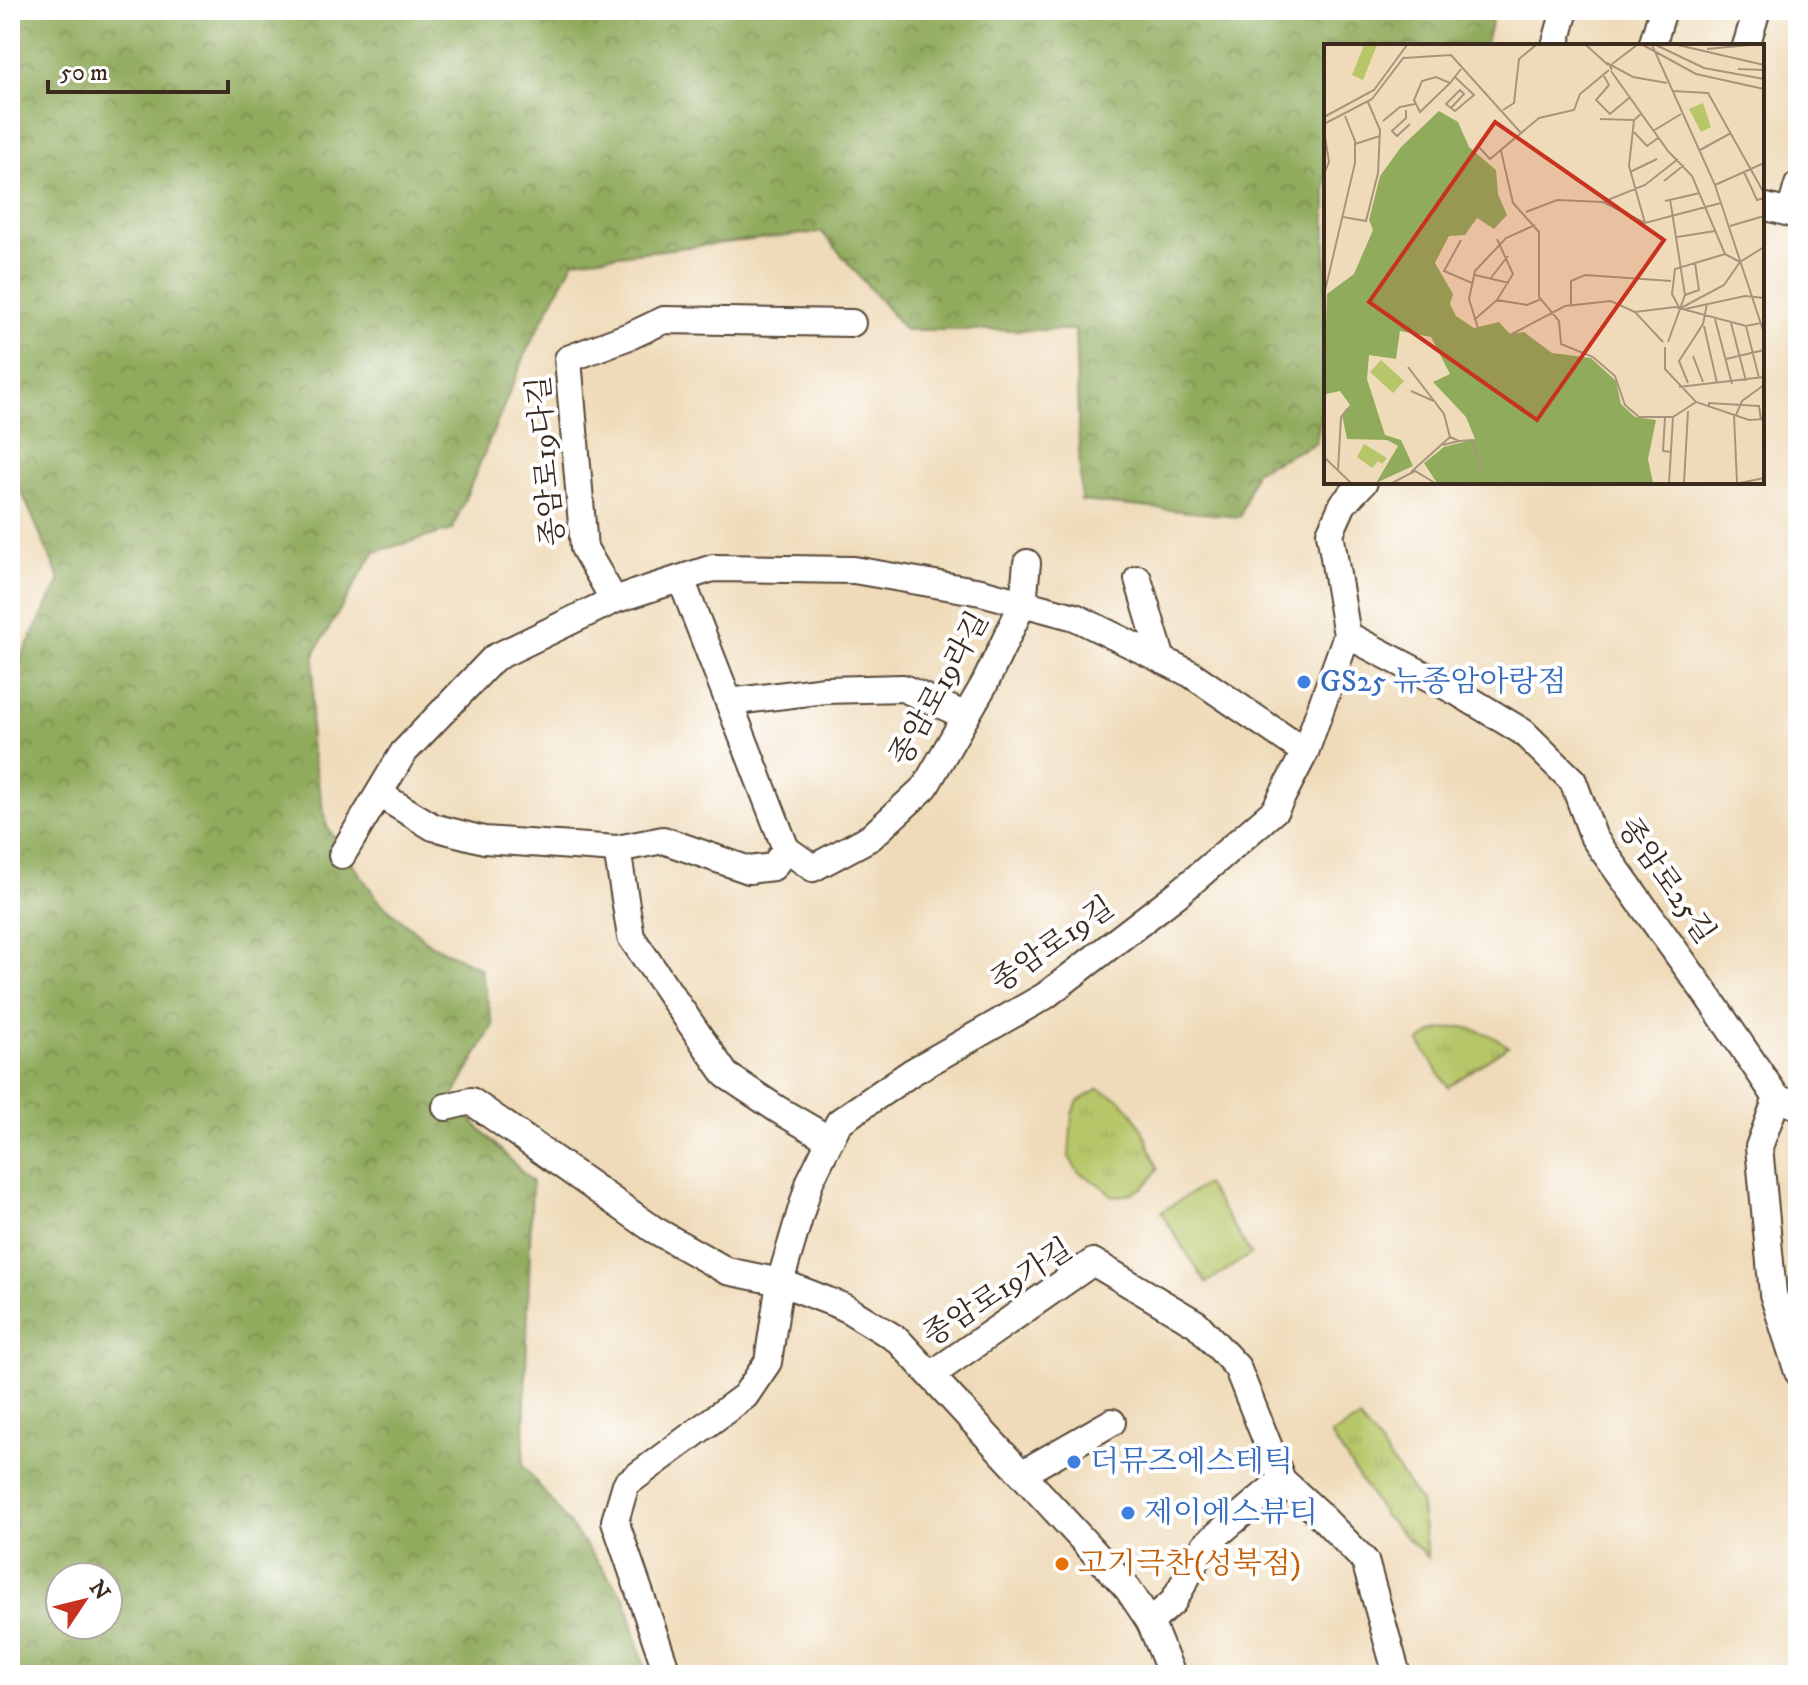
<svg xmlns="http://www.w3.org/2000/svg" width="1808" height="1685" viewBox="0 0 1808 1685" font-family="'IM FELL DW Pica','Noto Serif KR',serif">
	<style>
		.grass { fill: url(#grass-tufts); stroke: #797844; stroke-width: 2 }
		.forest { fill: url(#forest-crowns); stroke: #666a3e; stroke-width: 2; fill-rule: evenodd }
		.garden { fill: #b7c669; stroke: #797844; stroke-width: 2 }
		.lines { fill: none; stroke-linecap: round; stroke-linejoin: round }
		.minor-casing { stroke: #564535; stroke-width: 30 }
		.minor { stroke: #fff; stroke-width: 26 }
		.shop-dot { fill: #3f7fe0; stroke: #fff; stroke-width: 3 }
		.food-dot { fill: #e8710a; stroke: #fff; stroke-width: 3 }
		.labels { text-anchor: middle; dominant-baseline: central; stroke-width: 8; stroke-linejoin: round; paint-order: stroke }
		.street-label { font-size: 30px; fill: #3b2a1e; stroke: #fff }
		.shop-label { font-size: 30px; fill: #366cbe; stroke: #fff; text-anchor: start }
		.food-label { font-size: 30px; fill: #c56008; stroke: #fff; text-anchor: start }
		.inset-road { fill: none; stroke: #a7947b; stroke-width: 2 }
		.view { fill: #c8321e; fill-opacity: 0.15; stroke: #c8321e; stroke-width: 4 }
		.inset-edge { fill: none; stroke: #3b2a1e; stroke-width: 4 }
	</style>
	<defs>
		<pattern id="grass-tufts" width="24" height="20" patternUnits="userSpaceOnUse" patternTransform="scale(2)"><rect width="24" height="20" fill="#b7c669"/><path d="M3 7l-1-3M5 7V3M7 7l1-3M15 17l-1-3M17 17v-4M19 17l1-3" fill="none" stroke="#9eaa5b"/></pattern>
		<pattern id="forest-crowns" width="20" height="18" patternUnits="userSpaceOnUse" patternTransform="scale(2)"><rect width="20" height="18" fill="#91ab5d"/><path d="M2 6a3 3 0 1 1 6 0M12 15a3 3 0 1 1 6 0" fill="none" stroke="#788b4c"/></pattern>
	</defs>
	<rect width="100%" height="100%" fill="#fff"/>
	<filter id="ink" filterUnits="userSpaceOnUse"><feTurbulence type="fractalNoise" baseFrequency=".0125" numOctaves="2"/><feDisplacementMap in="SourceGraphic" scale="16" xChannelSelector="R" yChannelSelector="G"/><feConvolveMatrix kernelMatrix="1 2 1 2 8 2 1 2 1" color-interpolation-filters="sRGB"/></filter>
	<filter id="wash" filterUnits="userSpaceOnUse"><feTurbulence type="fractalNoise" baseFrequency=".006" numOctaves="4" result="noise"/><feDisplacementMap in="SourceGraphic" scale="32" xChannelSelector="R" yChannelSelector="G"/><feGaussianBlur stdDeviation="1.8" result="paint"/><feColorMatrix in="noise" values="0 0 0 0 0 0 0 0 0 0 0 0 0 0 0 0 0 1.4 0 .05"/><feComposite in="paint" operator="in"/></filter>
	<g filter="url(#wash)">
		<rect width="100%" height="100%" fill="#efdbb9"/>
		<!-- grass -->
		<g class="grass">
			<path d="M 1460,1027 C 1479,1028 1493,1036 1508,1046 L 1448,1087 L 1419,1042 L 1435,1031 Z"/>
			<path d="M 1099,1089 C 1106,1093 1116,1096 1122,1101 C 1140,1117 1150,1148 1158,1169 C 1144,1191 1138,1193 1114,1197 L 1100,1185 L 1078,1172 L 1069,1157 L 1072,1114 L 1078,1101 Z"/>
			<path d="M 1359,1419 L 1373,1435 L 1420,1502 L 1428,1558 L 1384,1516 L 1331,1435 Z"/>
		</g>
		<!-- forest -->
		<path class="forest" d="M 10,10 L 1495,10 L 1485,46 L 1326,46 L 1326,387 L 1316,443 L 1255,471 L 1240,517 L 1081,501 L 1075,330 L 905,330 L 822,232 L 574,260 L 528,348 L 452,530 L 374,552 L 315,652 L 310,743 L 327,827 L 379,901 L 430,944 L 480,968 L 493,1025 L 452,1100 L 532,1182 L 523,1465 L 576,1533 L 625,1598 L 647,1675 L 10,1675 L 10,679 L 60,580 L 10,465 ZM 60,1577 L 108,1577 L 108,1625 L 60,1625 Z"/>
		<!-- garden -->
		<path class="garden" d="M 1206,1184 L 1251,1254 L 1206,1283 L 1161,1212 Z"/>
	</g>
	<g filter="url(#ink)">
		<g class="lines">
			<!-- minor casing -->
			<g class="minor-casing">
				<g id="minor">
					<path d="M 1555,46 L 1565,10"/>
					<path d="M 1652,46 L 1663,10"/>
					<path d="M 1746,46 L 1757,10"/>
					<path d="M 1762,206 L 1798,215"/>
					<path d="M 1790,213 L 1798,185"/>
					<path d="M 681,579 L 786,849"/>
					<path d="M 1138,579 L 1162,660"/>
					<path d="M 614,600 L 584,548 L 568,359 L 632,335 L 664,320 L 852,323"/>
					<path d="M 1347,635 L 1457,692 L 1523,732 L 1573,781 L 1594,838 L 1709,998 L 1777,1098 L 1798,1106"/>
					<path d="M 729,702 L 825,690 L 903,688 L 966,716"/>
					<path d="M 379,794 L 433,827 L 484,840 L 617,849"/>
					<path d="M 786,849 L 773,867 L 749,870 L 663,840 L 617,849 L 631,937 L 726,1075 L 777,1109 L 830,1140"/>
					<path d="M 786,849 L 813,868 L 871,837 L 925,787 L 985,683 L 1023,603 L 1027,563"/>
					<path d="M 342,855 L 403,753 L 494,658 L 614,600 L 713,568 L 854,570 L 981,592 L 1075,617 L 1191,674 L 1305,752"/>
					<path d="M 1777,1098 L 1759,1147 L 1773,1294 L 1798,1372"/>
					<path d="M 446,1107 L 471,1101 L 653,1229 L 727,1271 L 780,1282 L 844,1307 L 898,1340 L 1128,1589 L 1150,1622 L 1172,1675"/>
					<path d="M 931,1375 L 1093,1262 L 1197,1324 L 1237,1367 L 1282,1480 L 1317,1512 L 1365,1561 L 1397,1675"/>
					<path d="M 1023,1473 L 1112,1422"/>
					<path d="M 1150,1622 L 1173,1602 L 1205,1545 L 1282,1480"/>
					<path d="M 668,1675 L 615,1521 L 626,1484 L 745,1396 L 768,1362 L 780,1282 L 810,1181 L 839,1122 L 912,1072 L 1045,996 L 1180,892 L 1275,810 L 1305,752 L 1347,635 L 1330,533 L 1343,504 L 1364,482"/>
				</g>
			</g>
			<!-- minor -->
			<use href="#minor" class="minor"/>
		</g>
	</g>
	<!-- markers -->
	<g class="shop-dot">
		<circle cx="1304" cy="682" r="8"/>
		<circle cx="1074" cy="1462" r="8"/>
		<circle cx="1128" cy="1513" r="8"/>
	</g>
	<circle class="food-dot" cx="1062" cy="1564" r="8"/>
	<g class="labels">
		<!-- street labels -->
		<g class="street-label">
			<text transform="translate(547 461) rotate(-95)">종암로19다길</text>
			<text transform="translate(940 689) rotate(-61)">종암로19라길</text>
			<text transform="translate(1666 881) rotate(55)">종암로25길</text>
			<text transform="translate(1053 945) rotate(-35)">종암로19길</text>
			<text transform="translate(998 1293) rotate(-33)">종암로19가길</text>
		</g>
		<!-- shop labels -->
		<g class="shop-label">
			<text x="1320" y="682">GS25 뉴종암아랑점</text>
			<text x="1090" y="1462">더뮤즈에스테틱</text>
			<text x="1144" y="1513">제이에스뷰티</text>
		</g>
		<!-- food labels -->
		<g class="food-label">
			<text x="1078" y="1564">고기극찬(성북점)</text>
		</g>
	</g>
	<!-- overview -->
	<g transform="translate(1324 44)">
		<rect width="440" height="440" fill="#efdbb9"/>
		<path d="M 40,1 L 53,1 L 39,36 L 28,31 ZM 379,59 L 387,83 L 377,88 L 365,65 Z" fill="#b7c669"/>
		<path d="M 115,67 L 134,78 L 145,103 L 172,126 L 174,150 L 183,171 L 170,185 L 153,174 L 141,191 L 125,192 L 111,219 L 129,250 L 126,260 L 132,272 L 150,284 L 175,278 L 186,290 L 200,288 L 228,309 L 267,314 L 292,337 L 297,360 L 311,373 L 332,376 L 324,415 L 329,439 L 113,439 L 100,419 L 120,403 L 151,395 L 142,373 L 109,338 L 126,330 L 107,293 L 76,287 L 72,315 L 45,311 L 43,335 L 61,391 L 77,396 L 89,422 L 52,439 L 74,402 L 63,396 L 23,395 L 18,371 L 26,361 L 16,347 L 2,350 L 0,344 L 3,250 L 30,230 L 49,186 L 45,176 L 56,132 L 77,103 Z" fill="#91ab5d"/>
		<path d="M 57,316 L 80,337 L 69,349 L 46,328 ZM 40,400 L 63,414 L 58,420 L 54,417 L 48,424 L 33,413 Z" fill="#b7c669"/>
		<path class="inset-road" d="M 262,1 L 284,21M 319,1 L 372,30 L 440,45M 328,1 L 391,141 L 440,289M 332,1 L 380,24 L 440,35M 354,1 L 440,21M 383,5 L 425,1M 80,14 L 127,11 L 197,89M 288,20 L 313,1M 414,25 L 440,26M 288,26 L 285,20 L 309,33 L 343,39M 287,27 L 344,107 L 368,132 L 401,210M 280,32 L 285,41 L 272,56 L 286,70 L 305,54M 126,39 L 112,33 L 98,37 L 90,56 L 96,68 L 126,39 L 137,25M 348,47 L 384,49 L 440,149M 127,64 L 140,50 L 136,46 L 122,60 L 127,64 L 131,67 L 150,51 L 131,33M 82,66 L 82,74 L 68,87 L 73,92 L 86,80M 179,66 L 190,59 L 195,15 L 212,1M 0,73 L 50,46 L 83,1M 276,75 L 310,76 L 317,70M 310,76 L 305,122 L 321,179M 59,77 L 76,63 L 91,60M 0,80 L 48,55 L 80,13M 0,87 L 5,118 L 0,130M 329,87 L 357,70M 310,88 L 323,102 L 334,94M 31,100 L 56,92M 153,101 L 166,115 L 215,74 L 250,66 L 256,50 L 285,26M 376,106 L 407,89M 177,107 L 189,159 L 215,188 L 215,253 L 235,277 L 237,300 L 269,313 L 291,332 L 301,361 L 315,373 L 349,373 L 372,358M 306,128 L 333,115M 420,128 L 433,156 L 440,154M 340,137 L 360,121M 391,141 L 440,119M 341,157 L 376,149M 279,158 L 321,179 L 397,159M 202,168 L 233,156 L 279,158 L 321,141 L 354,115M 19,173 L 42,177 L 54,129 L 56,86 L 44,58M 406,182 L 440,172M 353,193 L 391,187M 173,195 L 189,230 L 173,256 L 203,261 L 217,255M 137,196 L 120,227 L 148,239M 151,231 L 185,239M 166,235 L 184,212M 0,251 L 31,119 L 31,97 L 21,72M 361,251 L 375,246 L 371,219M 247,262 L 247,237 L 261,231 L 347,237M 357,264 L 400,241 L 416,218 L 440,203M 356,265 L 348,250 L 351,225 L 401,210 L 416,218M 361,265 L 421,252 L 440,254M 311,268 L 351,263 L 422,282 L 437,279M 391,275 L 408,340M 150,276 L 173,256M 407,279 L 422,337M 380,282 L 393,339M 422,282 L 435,334M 154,284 L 145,255 L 151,227 L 182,194 L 211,181M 186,291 L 241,262 L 287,257 L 311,268 L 339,298M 344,298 L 361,251 L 346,155M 341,303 L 341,325 L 372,358 L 425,376 L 440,375M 369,312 L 379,338M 402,315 L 440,306M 84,323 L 120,370 L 126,393 L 135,397 L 119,401M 364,339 L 355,317 L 379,280 L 383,260M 355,343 L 440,333M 87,347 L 112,358M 385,363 L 385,359 L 435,362 L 437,376M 410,371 L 413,439M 412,371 L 418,357 L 440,341M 341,374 L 339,407 L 348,408M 135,397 L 148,396 L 158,425M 0,413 L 27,439M 14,426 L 17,373 L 24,364M 87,428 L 126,393M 68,439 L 91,427 L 111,439M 345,439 L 349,373M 360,439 L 364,367M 416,439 L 440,434"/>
		<path class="view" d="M 171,78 L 340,196 L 213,376 L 45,258 Z"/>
		<rect width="440" height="440" class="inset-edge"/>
	</g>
	<!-- margin -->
	<rect width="1808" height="1685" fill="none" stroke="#fff" stroke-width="40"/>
	<!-- north arrow -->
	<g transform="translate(84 1601) rotate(55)"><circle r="38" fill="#ffffff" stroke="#b1aaa5" stroke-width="2"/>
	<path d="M0-6L14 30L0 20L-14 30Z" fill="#c8321e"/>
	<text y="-12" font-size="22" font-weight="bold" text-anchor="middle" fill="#3b2a1e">N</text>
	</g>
	<!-- scale -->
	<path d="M48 80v12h180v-12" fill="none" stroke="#3b2a1e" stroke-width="4"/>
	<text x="60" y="80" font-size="24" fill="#3b2a1e" stroke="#ffffff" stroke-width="6" paint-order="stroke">50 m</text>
</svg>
